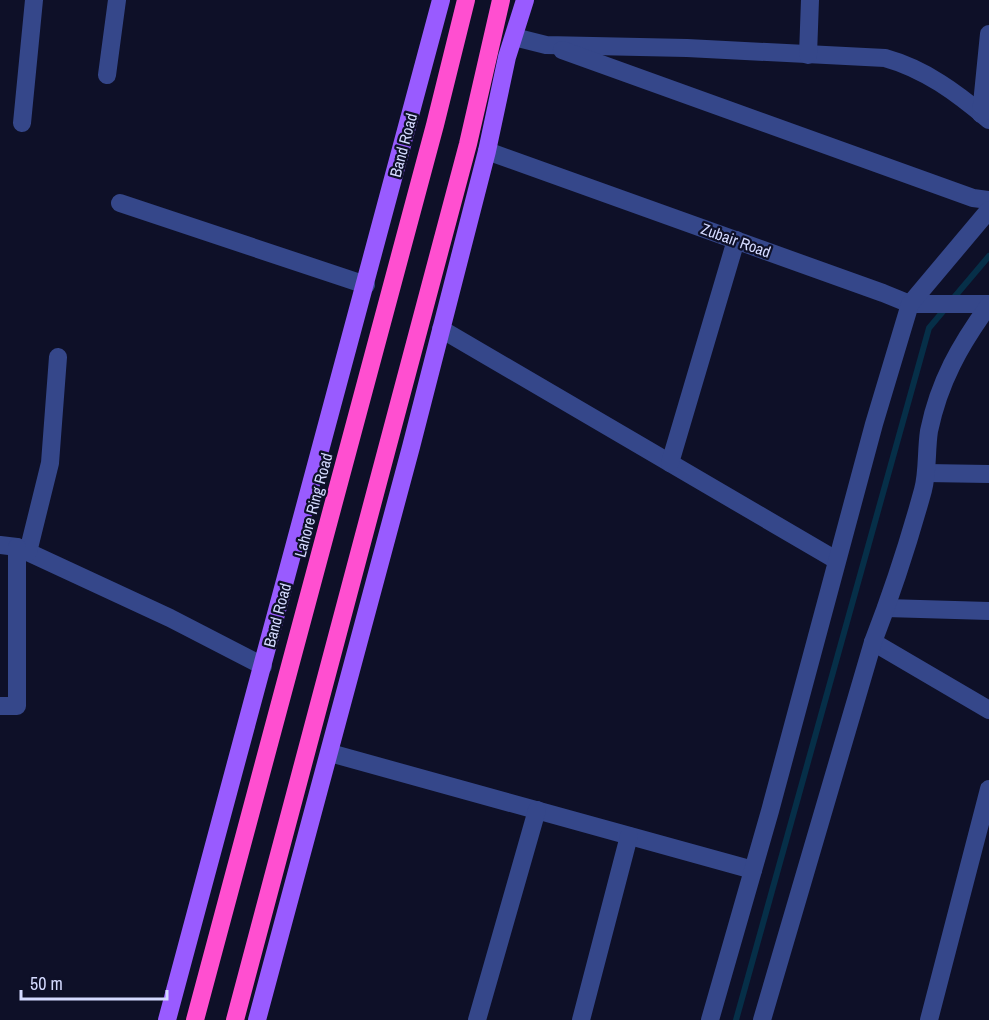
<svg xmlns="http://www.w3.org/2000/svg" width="989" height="1020" viewBox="0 0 989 1020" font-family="'Archivo Narrow',sans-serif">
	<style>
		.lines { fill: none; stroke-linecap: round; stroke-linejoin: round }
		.stream { stroke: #062f48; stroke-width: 6 }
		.minor { stroke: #35478a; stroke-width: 18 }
		.major { stroke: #995bff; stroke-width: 18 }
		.highway { stroke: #ff4fd0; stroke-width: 18 }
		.labels { text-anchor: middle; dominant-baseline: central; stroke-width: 4.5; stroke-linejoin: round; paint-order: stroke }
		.street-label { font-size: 16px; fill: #d4daff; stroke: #0e1028 }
	</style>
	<rect width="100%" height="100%" fill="#0e1028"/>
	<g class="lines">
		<!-- stream -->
		<g class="stream">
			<path d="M 951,301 L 989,256"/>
			<path d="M 736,1020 L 929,328 L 945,309"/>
		</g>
		<!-- minor -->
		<g class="minor">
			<path d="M 514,37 L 546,45 L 687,48 L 885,58 C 925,69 957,93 989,120"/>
			<path d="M 562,50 L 973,198 L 989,200"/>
			<path d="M 808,55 L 810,0"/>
			<path d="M 107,75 L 117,0"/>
			<path d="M 981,114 L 989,34"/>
			<path d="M 22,123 L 34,0"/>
			<path d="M 487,151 L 883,293 L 910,304 L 989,304"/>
			<path d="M 120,203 L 366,285"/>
			<path d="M 441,329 L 836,560"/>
			<path d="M 670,463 L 736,240"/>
			<path d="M 926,473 L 989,474"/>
			<path d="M 0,545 L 17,547 L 170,618 L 263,666"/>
			<path d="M 28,552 L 50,463 L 58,357"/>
			<path d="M 886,608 L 989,611"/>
			<path d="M 873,642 L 989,710"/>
			<path d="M 0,706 L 17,706 L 17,547"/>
			<path d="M 330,753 L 753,870"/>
			<path d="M 477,1020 L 537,810"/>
			<path d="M 581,1020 L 629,836"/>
			<path d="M 710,1020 L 770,811 L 874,424 L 910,304 L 989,210"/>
			<path d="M 762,1020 L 873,642 C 892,593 909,541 923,490 C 928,471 926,451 929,431 C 939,382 960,345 989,305"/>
			<path d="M 929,1020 L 989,789"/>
		</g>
		<!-- major -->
		<g class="major">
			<path d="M 167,1020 L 441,0"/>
			<path d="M 257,1020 L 411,447 L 487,151 L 507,57 L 525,0"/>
		</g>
		<!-- highway -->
		<g class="highway">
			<path d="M 195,1020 L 435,125 L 466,0"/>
			<path d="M 235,1020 L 468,144 L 501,0"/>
		</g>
	</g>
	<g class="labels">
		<!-- street labels -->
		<g class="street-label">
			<text transform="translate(403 145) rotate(-75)">Band Road</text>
			<text transform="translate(736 240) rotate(20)">Zubair Road</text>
			<text transform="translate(313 505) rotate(-75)">Lahore Ring Road</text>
			<text transform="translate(277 615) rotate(-75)">Band Road</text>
		</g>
	</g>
	<!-- scale -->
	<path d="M21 990v9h146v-9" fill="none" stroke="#d4daff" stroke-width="3"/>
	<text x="30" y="990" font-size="18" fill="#d4daff" stroke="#0e1028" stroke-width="4.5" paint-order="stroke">50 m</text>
</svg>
